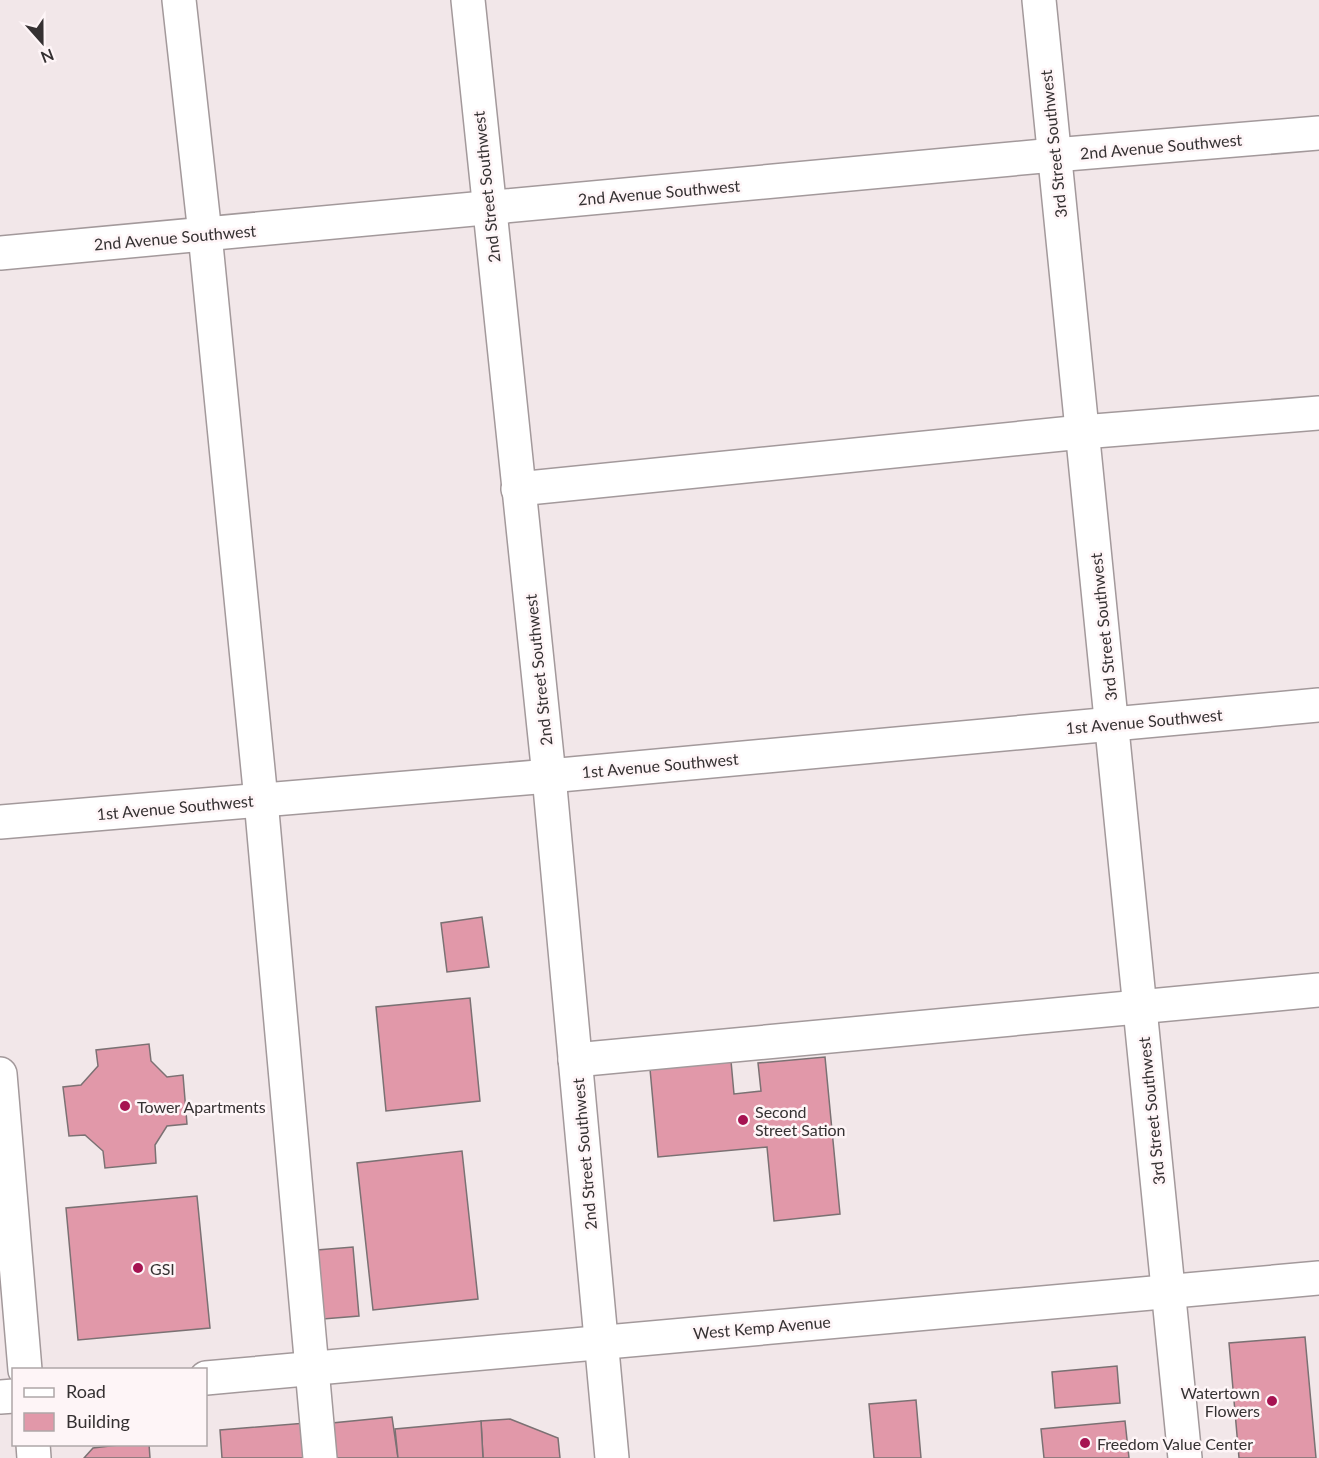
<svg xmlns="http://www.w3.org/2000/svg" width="1319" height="1458" viewBox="0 0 1319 1458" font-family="Lato,sans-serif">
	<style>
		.building { fill: #e198a9; stroke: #7b7173; stroke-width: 1.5 }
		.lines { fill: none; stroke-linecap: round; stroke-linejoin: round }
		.minor-casing { stroke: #a3999b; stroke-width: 36 }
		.minor { stroke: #fff; stroke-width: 33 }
		.poi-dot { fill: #a61351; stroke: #fef5f7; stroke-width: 2 }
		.labels { text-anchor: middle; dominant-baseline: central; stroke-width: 5; stroke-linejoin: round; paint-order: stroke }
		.street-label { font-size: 16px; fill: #353132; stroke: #fef5f7 }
		.poi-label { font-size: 16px; fill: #353132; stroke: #fef5f7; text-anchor: start }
	</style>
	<rect width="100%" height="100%" fill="#f2e7e9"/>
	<!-- building -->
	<g class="building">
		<path d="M 482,917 L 489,967 L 447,972 L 441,923 Z"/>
		<path d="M 470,998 L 480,1101 L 386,1111 L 376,1007 Z"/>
		<path d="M 149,1044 L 151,1061 L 167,1077 L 183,1075 L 187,1124 L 167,1126 L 155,1145 L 156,1163 L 105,1168 L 103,1151 L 85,1135 L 69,1136 L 63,1087 L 81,1085 L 98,1066 L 96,1050 Z"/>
		<path d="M 825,1057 L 840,1214 L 774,1221 L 767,1147 L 658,1157 L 650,1069 L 731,1061 L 734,1094 L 761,1091 L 758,1063 Z"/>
		<path d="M 462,1151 L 478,1299 L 373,1310 L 357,1163 Z"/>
		<path d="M 197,1196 L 210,1328 L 78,1340 L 66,1208 Z"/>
		<path d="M 353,1247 L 359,1316 L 323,1319 L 317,1250 Z"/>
		<path d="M 1305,1337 L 1316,1458 L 1239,1458 L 1229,1343 Z"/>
		<path d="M 1117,1366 L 1120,1403 L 1055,1408 L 1052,1372 Z"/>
		<path d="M 916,1400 L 921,1458 L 874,1458 L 869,1404 Z"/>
		<path d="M 392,1417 L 398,1458 L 336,1458 L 332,1423 Z"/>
		<path d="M 510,1419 L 558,1438 L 560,1458 L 483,1458 L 481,1421 Z"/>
		<path d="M 481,1421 L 483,1458 L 398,1458 L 395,1429 Z"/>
		<path d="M 1125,1421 L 1129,1458 L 1044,1458 L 1041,1429 Z"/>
		<path d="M 306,1423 L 309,1458 L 222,1458 L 220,1430 Z"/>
		<path d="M 127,1444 L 149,1444 L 150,1458 L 84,1458 L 93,1448 Z"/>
	</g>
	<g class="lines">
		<!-- minor casing -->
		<g class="minor-casing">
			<g id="minor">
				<path d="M 179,0 L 205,234 L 261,800 L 320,1458"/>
				<path d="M 468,0 L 549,776 L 612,1458"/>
				<path d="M 1039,0 L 1185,1458"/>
				<path d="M 0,253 L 1054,155 L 1319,133"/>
				<path d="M 518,489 L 1082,432 L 1319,413"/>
				<path d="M 0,822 L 549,776 L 1319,705"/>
				<path d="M 575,1060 L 1319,990"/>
				<path d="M 0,1074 L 25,1370"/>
				<path d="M 206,1378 L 1319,1278"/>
				<path d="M 0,1397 L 14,1396"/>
				<path d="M 33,1444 L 34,1458"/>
			</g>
		</g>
		<!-- minor -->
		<use href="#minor" class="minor"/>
	</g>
	<!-- markers -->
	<g class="poi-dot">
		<circle cx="125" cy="1106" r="6"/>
		<circle cx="743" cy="1120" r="6"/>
		<circle cx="138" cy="1268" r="6"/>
		<circle cx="1272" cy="1401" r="6"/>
		<circle cx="1085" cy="1443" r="6"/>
	</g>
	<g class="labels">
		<!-- street labels -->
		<g class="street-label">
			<text transform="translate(1053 144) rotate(-96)">3rd Street Southwest</text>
			<text transform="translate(1161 146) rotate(-5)">2nd Avenue Southwest</text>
			<text transform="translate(486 187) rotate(-96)">2nd Street Southwest</text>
			<text transform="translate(659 192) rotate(-5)">2nd Avenue Southwest</text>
			<text transform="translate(175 237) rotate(-5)">2nd Avenue Southwest</text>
			<text transform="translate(1103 627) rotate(-96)">3rd Street Southwest</text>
			<text transform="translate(538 670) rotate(-96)">2nd Street Southwest</text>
			<text transform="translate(1144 721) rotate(-5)">1st Avenue Southwest</text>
			<text transform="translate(660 765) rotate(-5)">1st Avenue Southwest</text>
			<text transform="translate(175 807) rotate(-5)">1st Avenue Southwest</text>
			<text transform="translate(1151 1111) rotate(-96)">3rd Street Southwest</text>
			<text transform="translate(584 1154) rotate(-95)">2nd Street Southwest</text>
			<text transform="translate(762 1327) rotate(-5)">West Kemp Avenue</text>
		</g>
		<!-- poi labels -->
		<g class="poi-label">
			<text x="137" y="1106">Tower Apartments</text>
			<text x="755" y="1111">Second<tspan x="755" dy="18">Street Sation</tspan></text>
			<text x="150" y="1268">GSI</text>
			<text x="1260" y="1392" text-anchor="end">Watertown<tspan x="1260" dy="18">Flowers</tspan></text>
			<text x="1097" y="1443">Freedom Value Center</text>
		</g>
	</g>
	<!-- legend -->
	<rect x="12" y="1368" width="195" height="78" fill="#fef5f7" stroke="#aea7a8" stroke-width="1.5"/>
	<rect x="24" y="1388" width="30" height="9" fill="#ffffff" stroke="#aea7a8" stroke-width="1.5"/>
	<text x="66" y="1398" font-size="18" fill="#353132">Road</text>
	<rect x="24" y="1413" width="30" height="18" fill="#e198a9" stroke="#aea7a8" stroke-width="1.5"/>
	<text x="66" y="1428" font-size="18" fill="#353132">Building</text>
	<!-- north arrow -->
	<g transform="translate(42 42) rotate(159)" stroke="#fef5f7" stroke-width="4.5" paint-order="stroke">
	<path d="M0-4.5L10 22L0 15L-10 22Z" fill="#353132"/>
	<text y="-9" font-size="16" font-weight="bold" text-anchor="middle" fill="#353132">N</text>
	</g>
</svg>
